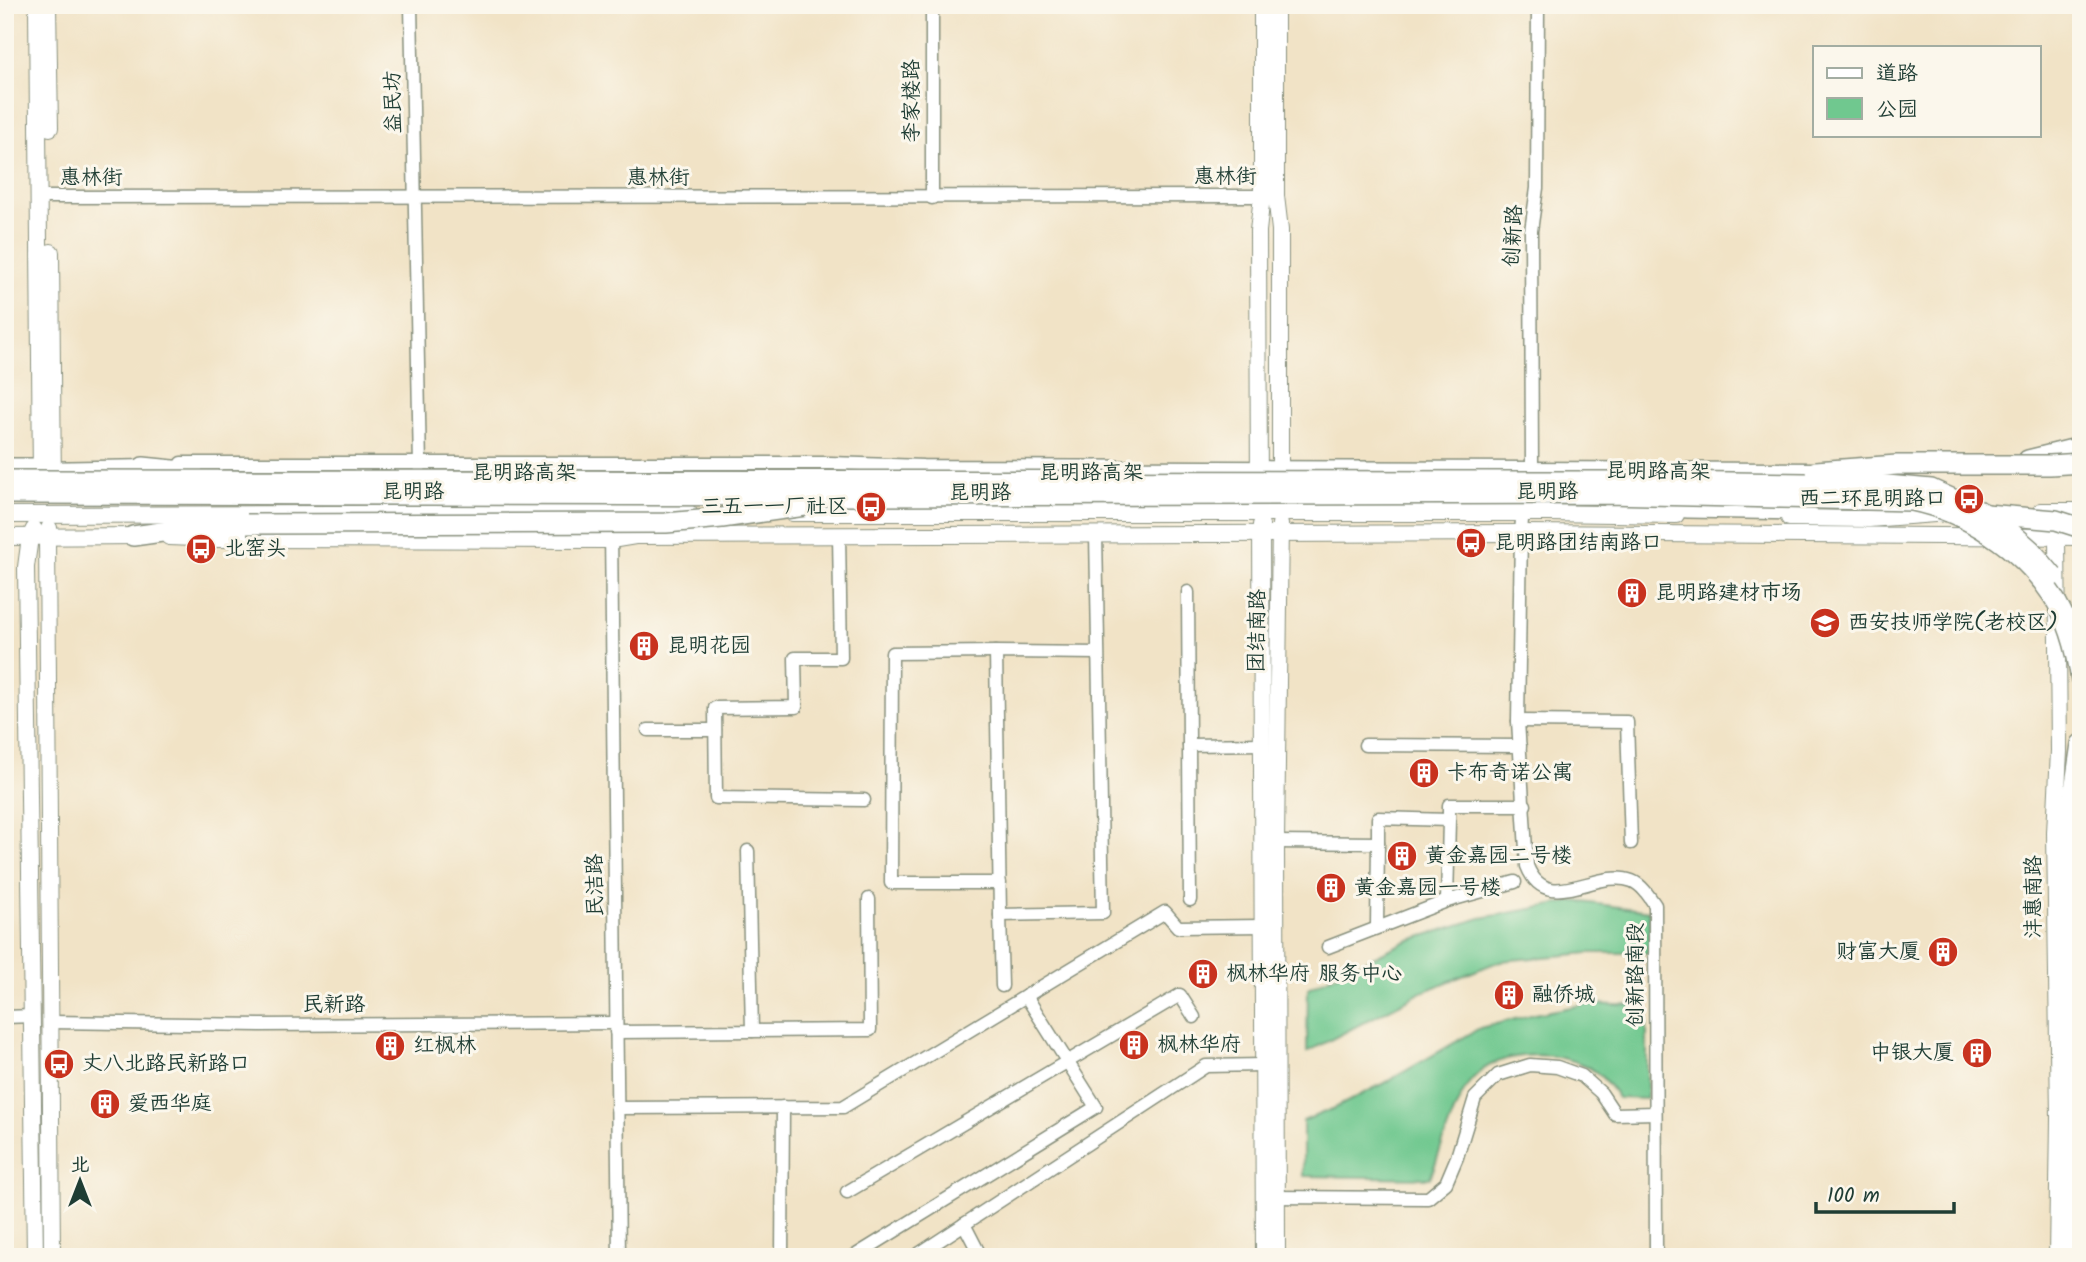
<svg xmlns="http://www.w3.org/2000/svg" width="2086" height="1262" viewBox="0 0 2086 1262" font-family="Kalam,'LXGW WenKai TC',sans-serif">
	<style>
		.green { fill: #70c88f; stroke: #488262; stroke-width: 2 }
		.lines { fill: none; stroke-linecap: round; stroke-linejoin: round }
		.minor-casing { stroke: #88907d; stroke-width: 15 }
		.major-casing { stroke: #88907d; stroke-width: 18 }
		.highway-casing { stroke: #88907d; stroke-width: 22 }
		.minor { stroke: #fff; stroke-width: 12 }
		.major { stroke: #fff; stroke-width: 16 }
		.highway { stroke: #fff; stroke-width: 19 }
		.highway-bridge-casing { stroke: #88907d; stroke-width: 22; stroke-linecap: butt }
		.highway-bridge { stroke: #fff; stroke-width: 19 }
		.labels { text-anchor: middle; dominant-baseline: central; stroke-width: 6; stroke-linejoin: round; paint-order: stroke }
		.street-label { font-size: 21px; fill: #1f3d34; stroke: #fbf7ec }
		.poi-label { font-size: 21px; fill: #1f3d34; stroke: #fbf7ec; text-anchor: start }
	</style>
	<rect width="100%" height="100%" fill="#fbf7ec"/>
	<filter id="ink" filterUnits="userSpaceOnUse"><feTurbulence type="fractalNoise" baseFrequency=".0143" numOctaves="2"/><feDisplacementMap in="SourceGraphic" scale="14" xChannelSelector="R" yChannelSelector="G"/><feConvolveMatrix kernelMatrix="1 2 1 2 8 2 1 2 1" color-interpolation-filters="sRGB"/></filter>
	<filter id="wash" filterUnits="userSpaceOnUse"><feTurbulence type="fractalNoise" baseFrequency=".00686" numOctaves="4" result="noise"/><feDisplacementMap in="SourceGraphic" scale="28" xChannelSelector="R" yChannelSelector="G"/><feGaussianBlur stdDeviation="1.57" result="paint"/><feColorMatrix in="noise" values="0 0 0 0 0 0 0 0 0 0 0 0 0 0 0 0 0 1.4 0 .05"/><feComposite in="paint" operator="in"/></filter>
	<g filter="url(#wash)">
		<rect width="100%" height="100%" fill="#f1e3c6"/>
		<!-- green -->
		<g class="green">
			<path d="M 1575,901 L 1649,911 L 1650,953 L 1589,953 L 1500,961 L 1422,992 L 1307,1052 L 1308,988 L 1407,941 L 1481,918 Z"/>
			<path d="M 1587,1004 L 1647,1006 L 1647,1099 L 1618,1098 C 1610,1085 1598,1071 1584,1065 C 1549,1050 1494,1050 1469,1083 C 1454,1104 1440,1153 1430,1178 L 1303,1176 L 1303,1121 L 1337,1107 L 1388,1081 L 1480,1028 L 1535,1014 Z"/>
		</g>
	</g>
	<g filter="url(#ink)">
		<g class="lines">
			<!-- minor casing -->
			<g class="minor-casing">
				<g id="minor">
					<path d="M 411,5 L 420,467"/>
					<path d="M 932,5 L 932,198"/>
					<path d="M 40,197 L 1268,196"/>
					<path d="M 181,463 L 830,463 L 923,466 L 1821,469"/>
					<path d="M 44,468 L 149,466"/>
					<path d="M 1530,478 L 1532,469 L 1531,231 L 1537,188 L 1538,5"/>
					<path d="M 1523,506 L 1521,533 L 1518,721 L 1527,866 C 1547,917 1596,867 1632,881 C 1642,885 1649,896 1655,905 L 1656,1257"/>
					<path d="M 611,531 L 619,1257"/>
					<path d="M 1096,534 L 1103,913 L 1000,915 L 996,652 L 1098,653"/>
					<path d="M 839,535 L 841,658 L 795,658 L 796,707 L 715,708 L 716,798 L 864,800"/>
					<path d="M 1188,592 L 1189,745"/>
					<path d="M 996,652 L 892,653 L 891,883 L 1000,883"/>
					<path d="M 1518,721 L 1627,722 L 1631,843"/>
					<path d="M 648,730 L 715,730"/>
					<path d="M 1365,745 L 1520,746"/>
					<path d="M 1276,842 L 1378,843 L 1378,818 L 1449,820 L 1449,805 L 1525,805"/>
					<path d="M 1190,900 L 1189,745 L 1262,744"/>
					<path d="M 1447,901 L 1449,820"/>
					<path d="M 1000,915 L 1002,986"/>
					<path d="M 1377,926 L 1378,843"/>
					<path d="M 1328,947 L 1447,901 L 1515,882"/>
					<path d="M 5,1017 L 33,1016"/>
					<path d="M 51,1022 L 260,1025 L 616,1023"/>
					<path d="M 752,1031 L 870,1030 L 869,899"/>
					<path d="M 616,1032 L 752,1031 L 748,851"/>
					<path d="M 617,1108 L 843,1107 L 1165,912 L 1178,927 L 1263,926"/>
					<path d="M 847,1192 L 1180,995 L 1194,1017"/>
					<path d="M 1268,1197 L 1428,1198 L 1446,1183 L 1457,1157 L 1475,1098 L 1498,1075 L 1530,1065 L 1557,1067 L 1582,1076 L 1601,1093 L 1615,1114 L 1655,1113"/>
					<path d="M 964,1224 L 981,1257"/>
					<path d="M 782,1257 L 783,1107"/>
					<path d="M 853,1257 L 1096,1107 L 1026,996"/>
					<path d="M 914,1257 L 1206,1066 L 1262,1065"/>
				</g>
			</g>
			<!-- major casing -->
			<g class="major-casing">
				<g id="major">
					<path d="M 37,5 L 41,480"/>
					<path d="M 48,5 L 50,128"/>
					<path d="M 1276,5 L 1276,196 L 1280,230 L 1280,491"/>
					<path d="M 51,252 L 53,492"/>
					<path d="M 1259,493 L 1258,231 L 1262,196 L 1262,5"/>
					<path d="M 2041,511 L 2081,511"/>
					<path d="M 792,513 L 1548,513 L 1676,515"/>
					<path d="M 5,515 L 689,513"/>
					<path d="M 1789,518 L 1869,519 L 1948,513"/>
					<path d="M 1261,525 L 1264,1257"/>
					<path d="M 49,528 L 47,537 L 52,1257"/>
					<path d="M 34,529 L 30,537 L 26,567 L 35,1257"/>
					<path d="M 5,537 L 143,536"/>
					<path d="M 169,537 L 217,539 L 611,540 L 635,536 L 1521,533 L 2081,537"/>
					<path d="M 2057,537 L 2059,751 L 2055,833 L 2059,1118 L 2057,1257"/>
					<path d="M 2079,1126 L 2081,1009"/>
					<path d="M 1277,1257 L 1276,842 L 1280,524"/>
				</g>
			</g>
			<!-- highway casing -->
			<g class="highway-casing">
				<g id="highway">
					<path d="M 2028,460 L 2081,447"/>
					<path d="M 143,467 L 193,472"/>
					<path d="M 5,468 L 41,468"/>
					<path d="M 1613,502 L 1688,508 L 1806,510"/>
					<path d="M 133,536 L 213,525 L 247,524"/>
					<path d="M 2069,1257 L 2071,1139 L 2065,978 L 2066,890 L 2067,838 L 2081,744"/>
				</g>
			</g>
			<!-- minor -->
			<use href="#minor" class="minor"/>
			<!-- major -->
			<use href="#major" class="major"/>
			<!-- highway -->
			<use href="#highway" class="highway"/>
			<!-- highway-bridge casing -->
			<g class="highway-bridge-casing">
				<g id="highway-bridge">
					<path d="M 1816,471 L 1897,465 L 2050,465 L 2081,463"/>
					<path d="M 5,480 L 1656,481 L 1876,484 L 1931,489 L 1986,514 L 2006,528 L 2031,550 L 2053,576"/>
					<path d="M 5,494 L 866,496 L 1607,494 L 1912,501 C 1966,512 2021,548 2052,595 C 2069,620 2077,651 2081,681"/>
					<path d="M 1986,514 L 2056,520 L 2081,528"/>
					<path d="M 247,524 L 666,523 L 722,518 L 805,506"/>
				</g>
			</g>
			<!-- highway-bridge -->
			<use href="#highway-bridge" class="highway-bridge"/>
		</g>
	</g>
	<!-- icons -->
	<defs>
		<g id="bus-disc" transform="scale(1.575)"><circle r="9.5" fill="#c8321e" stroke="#fbf7ec"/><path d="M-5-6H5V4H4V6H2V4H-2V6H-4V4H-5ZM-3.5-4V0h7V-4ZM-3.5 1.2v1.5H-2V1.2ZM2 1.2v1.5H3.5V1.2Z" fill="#fff"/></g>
		<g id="building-disc" transform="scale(1.575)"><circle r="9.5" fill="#c8321e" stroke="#fbf7ec"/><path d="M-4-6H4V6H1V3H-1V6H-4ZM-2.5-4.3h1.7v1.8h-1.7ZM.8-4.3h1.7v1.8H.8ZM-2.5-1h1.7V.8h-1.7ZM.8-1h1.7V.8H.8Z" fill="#fff"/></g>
		<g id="university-disc" transform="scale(1.575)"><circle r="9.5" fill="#c8321e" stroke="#fbf7ec"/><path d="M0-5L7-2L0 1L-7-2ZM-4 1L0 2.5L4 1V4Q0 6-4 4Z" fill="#fff"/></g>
	</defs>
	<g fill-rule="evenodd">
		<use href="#bus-disc" x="1969" y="499"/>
		<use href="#bus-disc" x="871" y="507"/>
		<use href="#bus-disc" x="1471" y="543"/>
		<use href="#bus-disc" x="201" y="549"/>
		<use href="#building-disc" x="1632" y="593"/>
		<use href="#university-disc" x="1825" y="623"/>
		<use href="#building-disc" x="644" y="646"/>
		<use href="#building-disc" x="1424" y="773"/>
		<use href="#building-disc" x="1402" y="856"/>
		<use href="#building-disc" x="1331" y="888"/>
		<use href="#building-disc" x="1943" y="952"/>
		<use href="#building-disc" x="1203" y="974"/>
		<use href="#building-disc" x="1509" y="995"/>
		<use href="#building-disc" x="1134" y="1045"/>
		<use href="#building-disc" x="390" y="1046"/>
		<use href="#building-disc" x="1977" y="1053"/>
		<use href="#bus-disc" x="59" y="1064"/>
		<use href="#building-disc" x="105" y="1104"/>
	</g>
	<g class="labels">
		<!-- street labels -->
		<g class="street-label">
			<text transform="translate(912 101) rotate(-90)">李家楼路</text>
			<text transform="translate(394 102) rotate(-91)">益民坊</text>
			<text x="1225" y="177">惠林街</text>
			<text x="91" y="178">惠林街</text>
			<text x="658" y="178">惠林街</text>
			<text transform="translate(1514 236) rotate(-87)">创新路</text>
			<text transform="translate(1658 472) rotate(1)">昆明路高架</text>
			<text x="524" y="473">昆明路高架</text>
			<text x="1091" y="473">昆明路高架</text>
			<text x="413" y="492">昆明路</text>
			<text x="1547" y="492">昆明路</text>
			<text x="980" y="493">昆明路</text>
			<text transform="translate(1258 631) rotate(-89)">团结南路</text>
			<text transform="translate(596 885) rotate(-91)">民洁路</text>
			<text transform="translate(2034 897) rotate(-90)">沣惠南路</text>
			<text transform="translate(1636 975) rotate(-90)">创新路南段</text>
			<text x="334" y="1005">民新路</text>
		</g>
		<!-- poi labels -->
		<g class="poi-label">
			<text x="1946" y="499" text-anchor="end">西二环昆明路口</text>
			<text x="848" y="507" text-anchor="end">三五一一厂社区</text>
			<text x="1494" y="543">昆明路团结南路口</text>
			<text x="224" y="549">北窑头</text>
			<text x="1655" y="593">昆明路建材市场</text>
			<text x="1848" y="623">西安技师学院(老校区)</text>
			<text x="667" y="646">昆明花园</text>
			<text x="1447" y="773">卡布奇诺公寓</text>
			<text x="1425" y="856">黄金嘉园二号楼</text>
			<text x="1354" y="888">黄金嘉园一号楼</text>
			<text x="1920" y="952" text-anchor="end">财富大厦</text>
			<text x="1226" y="974">枫林华府 服务中心</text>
			<text x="1532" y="995">融侨城</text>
			<text x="1157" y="1045">枫林华府</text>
			<text x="413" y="1046">红枫林</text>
			<text x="1954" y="1053" text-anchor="end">中银大厦</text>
			<text x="82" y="1064">丈八北路民新路口</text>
			<text x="128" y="1104">爱西华庭</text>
		</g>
	</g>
	<!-- margin -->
	<rect width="2086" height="1262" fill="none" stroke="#fbf7ec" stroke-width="28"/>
	<!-- legend -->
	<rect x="1813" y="46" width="228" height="91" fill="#fbf7ec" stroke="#a3ada2" stroke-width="2"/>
	<rect x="1827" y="68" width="35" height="10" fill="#ffffff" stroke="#a3ada2" stroke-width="2"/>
	<text x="1876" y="80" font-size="21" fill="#1f3d34">道路</text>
	<rect x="1827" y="98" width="35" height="21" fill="#70c88f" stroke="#a3ada2" stroke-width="2"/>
	<text x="1876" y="116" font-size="21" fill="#1f3d34">公园</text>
	<!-- north arrow -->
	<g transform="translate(80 1181)" stroke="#fbf7ec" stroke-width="5" paint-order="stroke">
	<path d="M0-5L12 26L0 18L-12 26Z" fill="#1f3d34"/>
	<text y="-10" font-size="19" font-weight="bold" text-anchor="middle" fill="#1f3d34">北</text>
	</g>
	<!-- scale -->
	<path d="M1816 1202v10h138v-10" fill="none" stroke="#1f3d34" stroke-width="3.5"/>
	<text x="1827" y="1202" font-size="21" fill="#1f3d34" stroke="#fbf7ec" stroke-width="5" paint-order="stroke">100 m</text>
</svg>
